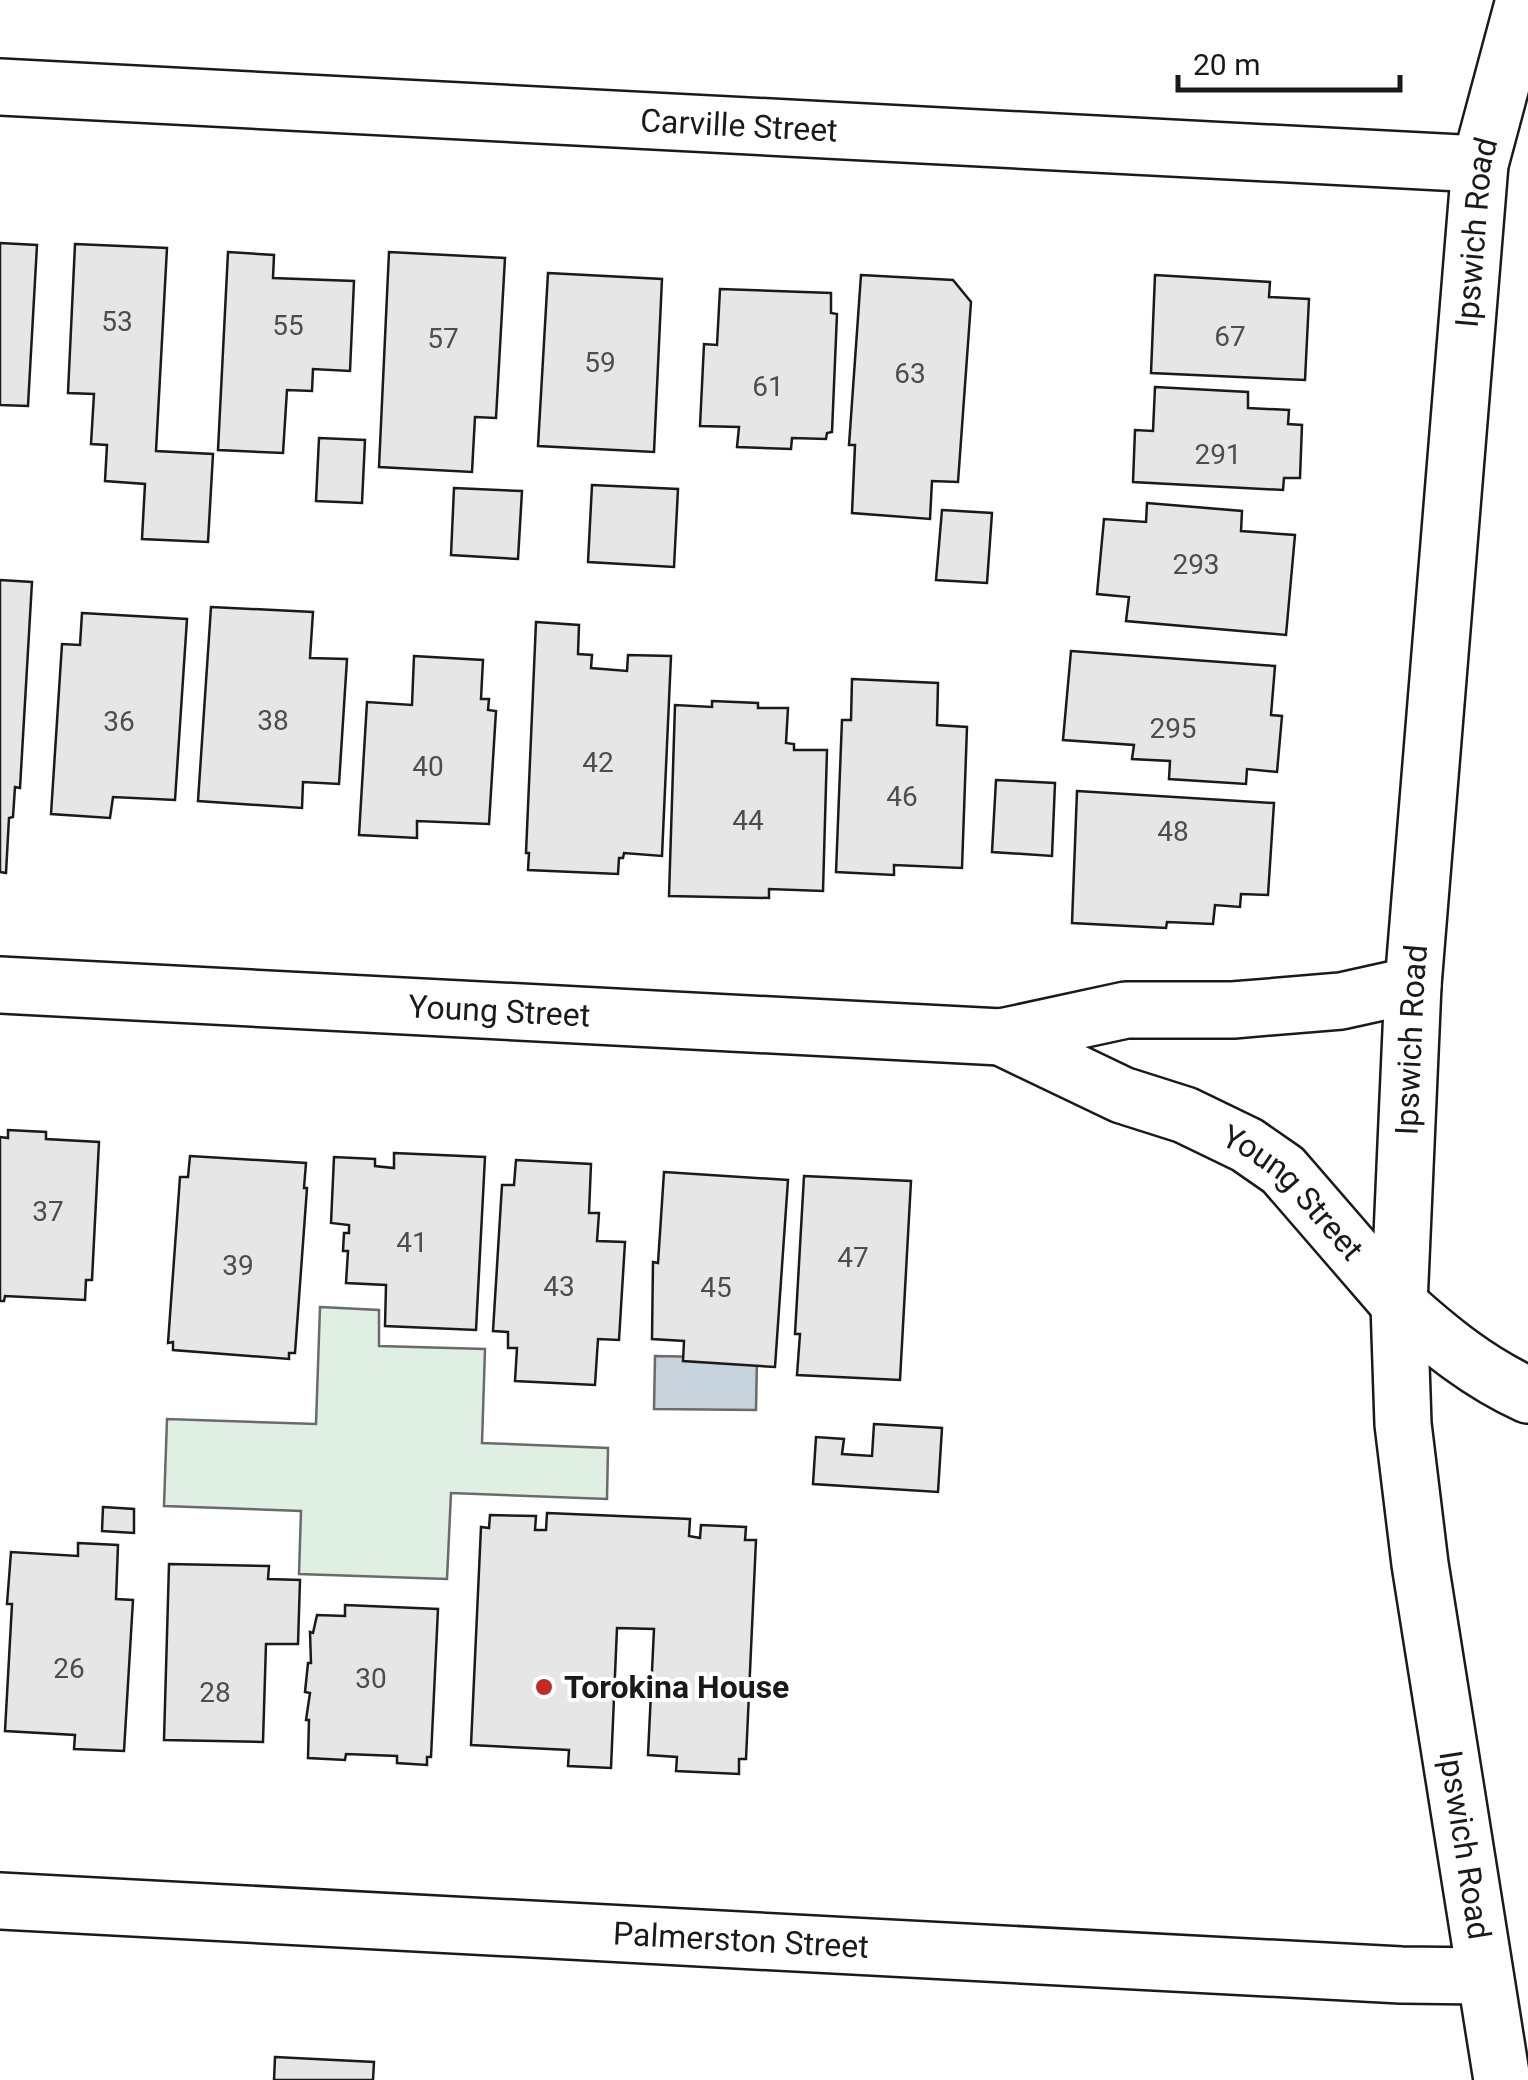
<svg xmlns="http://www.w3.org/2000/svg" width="1528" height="2080" viewBox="0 0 1528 2080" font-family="Roboto,sans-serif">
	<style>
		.green { fill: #e0efe3; stroke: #6a6a6a; stroke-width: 2.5 }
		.water { fill: #c6d2dc; stroke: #6a6a6a; stroke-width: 2.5 }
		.building { fill: #e6e6e6; stroke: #1a1a1a; stroke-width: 2.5 }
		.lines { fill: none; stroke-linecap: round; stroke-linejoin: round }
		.minor-casing { stroke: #1a1a1a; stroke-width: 60 }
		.major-casing { stroke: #1a1a1a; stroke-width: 60 }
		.highway-casing { stroke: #1a1a1a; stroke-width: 60 }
		.minor { stroke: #fff; stroke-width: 55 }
		.major { stroke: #fff; stroke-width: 55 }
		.highway { stroke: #fff; stroke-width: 55 }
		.poi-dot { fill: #c62828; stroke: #fff; stroke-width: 4 }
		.labels { text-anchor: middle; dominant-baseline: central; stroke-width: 8; stroke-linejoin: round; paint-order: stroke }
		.number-label { font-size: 28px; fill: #4d4d4d }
		.street-label { font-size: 32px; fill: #1a1a1a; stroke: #fff }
		.poi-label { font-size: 32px; font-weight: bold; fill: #1a1a1a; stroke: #fff; text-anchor: start }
	</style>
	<rect width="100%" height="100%" fill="#fff"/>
	<!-- green -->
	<path class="green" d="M 320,1307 L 379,1310 L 379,1346 L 485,1349 L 482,1443 L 608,1448 L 607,1499 L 451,1493 L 447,1579 L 299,1574 L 301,1511 L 164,1506 L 167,1419 L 316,1424 Z"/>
	<!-- water -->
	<path class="water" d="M 655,1356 L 757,1358 L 756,1410 L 654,1409 Z"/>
	<!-- building -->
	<g class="building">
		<path d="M 0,243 L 37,245 L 28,406 L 0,405 Z"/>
		<path d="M 75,244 L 167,248 L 156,451 L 213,454 L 208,542 L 142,539 L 145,484 L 105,481 L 107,445 L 91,444 L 94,394 L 68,393 Z"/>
		<path d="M 228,252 L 274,255 L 273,278 L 354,281 L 350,371 L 313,369 L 312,391 L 287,390 L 283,453 L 218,450 Z"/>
		<path d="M 389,252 L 505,258 L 496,418 L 475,417 L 472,472 L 379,467 Z"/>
		<path d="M 548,273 L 662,279 L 654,452 L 538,446 Z"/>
		<path d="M 861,275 L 953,280 L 971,302 L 958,482 L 932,481 L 930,519 L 852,513 L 855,445 L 849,445 Z"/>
		<path d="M 1155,275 L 1270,282 L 1269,297 L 1309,299 L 1305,380 L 1151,373 Z"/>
		<path d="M 720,289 L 831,293 L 831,313 L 837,314 L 832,432 L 827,433 L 826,439 L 792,438 L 791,449 L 737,447 L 739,427 L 700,426 L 704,344 L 717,345 Z"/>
		<path d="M 1155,387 L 1248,392 L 1248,408 L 1289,410 L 1288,424 L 1302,425 L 1300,478 L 1284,478 L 1283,490 L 1133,482 L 1135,430 L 1153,431 Z"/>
		<path d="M 319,438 L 365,440 L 362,503 L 316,501 Z"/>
		<path d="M 592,485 L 678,489 L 674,567 L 588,562 Z"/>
		<path d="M 454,488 L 522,491 L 518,559 L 451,555 Z"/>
		<path d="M 1147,503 L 1242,511 L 1241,531 L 1295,535 L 1286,635 L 1126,621 L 1129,597 L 1097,594 L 1104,519 L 1146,522 Z"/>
		<path d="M 942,510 L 992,513 L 987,583 L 936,580 Z"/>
		<path d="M 0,580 L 32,582 L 20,788 L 15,787 L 13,817 L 9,818 L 6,873 L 0,872 Z"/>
		<path d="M 211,607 L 313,612 L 310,658 L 347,659 L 339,784 L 303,782 L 302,808 L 198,801 Z"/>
		<path d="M 82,613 L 187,619 L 175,800 L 113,797 L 110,818 L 51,814 L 62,644 L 80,645 Z"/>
		<path d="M 536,622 L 579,625 L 578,654 L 592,655 L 591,668 L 627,671 L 628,655 L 671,656 L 662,856 L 624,853 L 623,858 L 619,858 L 618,874 L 528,870 L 529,853 L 526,853 Z"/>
		<path d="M 1071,651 L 1275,666 L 1271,715 L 1282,716 L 1277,772 L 1247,769 L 1246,784 L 1169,779 L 1170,761 L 1132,759 L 1134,745 L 1063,740 Z"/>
		<path d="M 414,656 L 483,660 L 481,699 L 489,699 L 488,710 L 496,711 L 489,824 L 417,821 L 417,838 L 359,835 L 367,702 L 412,705 Z"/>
		<path d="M 852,679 L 938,683 L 937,725 L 967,727 L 962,868 L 894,865 L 894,875 L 836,872 L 842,720 L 851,720 Z"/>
		<path d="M 712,701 L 758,703 L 758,708 L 788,708 L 786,743 L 794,744 L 794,750 L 827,750 L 823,891 L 769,889 L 769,898 L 669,896 L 675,705 L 712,707 Z"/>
		<path d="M 996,780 L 1055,783 L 1052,856 L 992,852 Z"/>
		<path d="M 1077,791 L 1274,803 L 1268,895 L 1241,894 L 1240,907 L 1215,905 L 1213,924 L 1167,922 L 1166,928 L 1072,923 Z"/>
		<path d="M 8,1130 L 46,1132 L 46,1139 L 99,1142 L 92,1280 L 86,1280 L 85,1300 L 5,1296 L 4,1301 L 0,1301 L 0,1137 L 8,1138 Z"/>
		<path d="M 394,1153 L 485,1157 L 476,1330 L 385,1326 L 386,1285 L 346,1283 L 348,1251 L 343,1251 L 344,1233 L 349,1233 L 349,1225 L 331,1223 L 334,1157 L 375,1159 L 375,1166 L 394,1168 Z"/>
		<path d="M 190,1156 L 306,1163 L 304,1188 L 307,1188 L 295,1353 L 289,1353 L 289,1359 L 173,1350 L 173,1342 L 168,1343 L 180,1177 L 188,1177 Z"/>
		<path d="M 516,1160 L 591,1164 L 589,1213 L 599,1213 L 597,1241 L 625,1242 L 619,1340 L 598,1339 L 595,1385 L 515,1381 L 517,1348 L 508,1348 L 508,1332 L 493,1331 L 502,1185 L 514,1185 Z"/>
		<path d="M 664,1172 L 788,1180 L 775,1367 L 683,1361 L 684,1341 L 652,1339 L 653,1262 L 658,1263 Z"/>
		<path d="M 804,1176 L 911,1181 L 900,1380 L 797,1375 L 800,1334 L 795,1334 Z"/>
		<path d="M 874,1424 L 942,1428 L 938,1492 L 813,1484 L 816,1437 L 844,1439 L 842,1454 L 872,1456 Z"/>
		<path d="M 103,1507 L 134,1509 L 134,1533 L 102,1531 Z"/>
		<path d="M 547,1513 L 690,1519 L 689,1536 L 700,1538 L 701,1525 L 746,1527 L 745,1540 L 756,1540 L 746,1759 L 739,1759 L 739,1774 L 676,1771 L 677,1757 L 648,1755 L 654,1629 L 617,1628 L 611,1768 L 568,1766 L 569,1750 L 471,1745 L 481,1527 L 489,1528 L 490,1515 L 536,1516 L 535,1530 L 546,1530 Z"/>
		<path d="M 78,1543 L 118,1545 L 116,1599 L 133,1600 L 124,1751 L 74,1749 L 75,1735 L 5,1731 L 12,1604 L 7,1604 L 11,1552 L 78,1556 Z"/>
		<path d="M 169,1564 L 269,1566 L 268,1579 L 300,1580 L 298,1644 L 266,1644 L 263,1742 L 164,1740 Z"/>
		<path d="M 345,1605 L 438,1609 L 431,1757 L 427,1757 L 427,1765 L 397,1763 L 397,1756 L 346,1754 L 345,1760 L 308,1758 L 309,1720 L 306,1720 L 310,1693 L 305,1692 L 308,1663 L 311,1663 L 310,1632 L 313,1633 L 317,1615 L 345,1616 Z"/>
		<path d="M 275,2057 L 374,2062 L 373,2080 L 274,2080 Z"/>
	</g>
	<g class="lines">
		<!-- minor casing -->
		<g class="minor-casing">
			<g id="minor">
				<path id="s1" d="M 0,87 L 1480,164"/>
				<path id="s2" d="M 0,985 L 1001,1037 L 1126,1010 L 1233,1010 L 1341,1001 L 1413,985"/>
				<path id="s3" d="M 1001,1037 L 1122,1095 L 1185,1115 L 1247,1145 L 1283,1170 L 1399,1304"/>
				<path id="s4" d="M 0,1901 L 1401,1975 L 1485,1976"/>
			</g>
		</g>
		<!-- major casing -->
		<g class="major-casing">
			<path id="major" d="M 1399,1304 C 1440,1341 1478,1372 1528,1395"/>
		</g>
		<!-- highway casing -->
		<g class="highway-casing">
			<g id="highway">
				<path id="s5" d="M 1502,2080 L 1420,1564 L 1403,1424 L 1399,1304 L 1413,985 L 1480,164 L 1524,0"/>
			</g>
		</g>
		<!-- minor -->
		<use href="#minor" class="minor"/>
		<!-- major -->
		<use href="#major" class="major"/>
		<!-- highway -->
		<use href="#highway" class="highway"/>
	</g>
	<!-- markers -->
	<circle class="poi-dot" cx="544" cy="1687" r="10"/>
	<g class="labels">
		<!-- number labels -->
		<g class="number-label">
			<text x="117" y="321">53</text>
			<text x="288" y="325">55</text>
			<text x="1230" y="336">67</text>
			<text x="443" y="338">57</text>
			<text x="600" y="362">59</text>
			<text x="910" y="373">63</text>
			<text x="768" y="386">61</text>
			<text x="1218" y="454">291</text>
			<text x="1196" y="564">293</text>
			<text x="273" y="720">38</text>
			<text x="119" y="721">36</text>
			<text x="1173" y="728">295</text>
			<text x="598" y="762">42</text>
			<text x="428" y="766">40</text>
			<text x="902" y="796">46</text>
			<text x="748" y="820">44</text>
			<text x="1173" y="831">48</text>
			<text x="48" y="1211">37</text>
			<text x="412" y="1242">41</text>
			<text x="853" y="1257">47</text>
			<text x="238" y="1265">39</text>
			<text x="559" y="1286">43</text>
			<text x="716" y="1287">45</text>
			<text x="69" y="1668">26</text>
			<text x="371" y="1678">30</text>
			<text x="215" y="1692">28</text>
		</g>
		<!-- street labels -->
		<g class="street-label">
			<text stroke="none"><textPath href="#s1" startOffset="740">Carville Street</textPath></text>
			<text stroke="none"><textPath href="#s5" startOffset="1858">Ipswich Road</textPath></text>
			<text stroke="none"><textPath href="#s2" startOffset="500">Young Street</textPath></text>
			<text stroke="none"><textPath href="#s5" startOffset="1048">Ipswich Road</textPath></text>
			<text stroke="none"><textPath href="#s3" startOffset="335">Young Street</textPath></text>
			<text transform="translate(1465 1845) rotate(81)">Ipswich Road</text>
			<text stroke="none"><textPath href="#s4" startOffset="742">Palmerston Street</textPath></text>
		</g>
		<!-- poi labels -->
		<g class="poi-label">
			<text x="564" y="1687">Torokina House</text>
		</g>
	</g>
	<!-- scale -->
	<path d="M1178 75v15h222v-15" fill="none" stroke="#1a1a1a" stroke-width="5"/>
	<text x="1193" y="75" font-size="30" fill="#1a1a1a" stroke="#ffffff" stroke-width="8" paint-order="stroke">20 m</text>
</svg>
